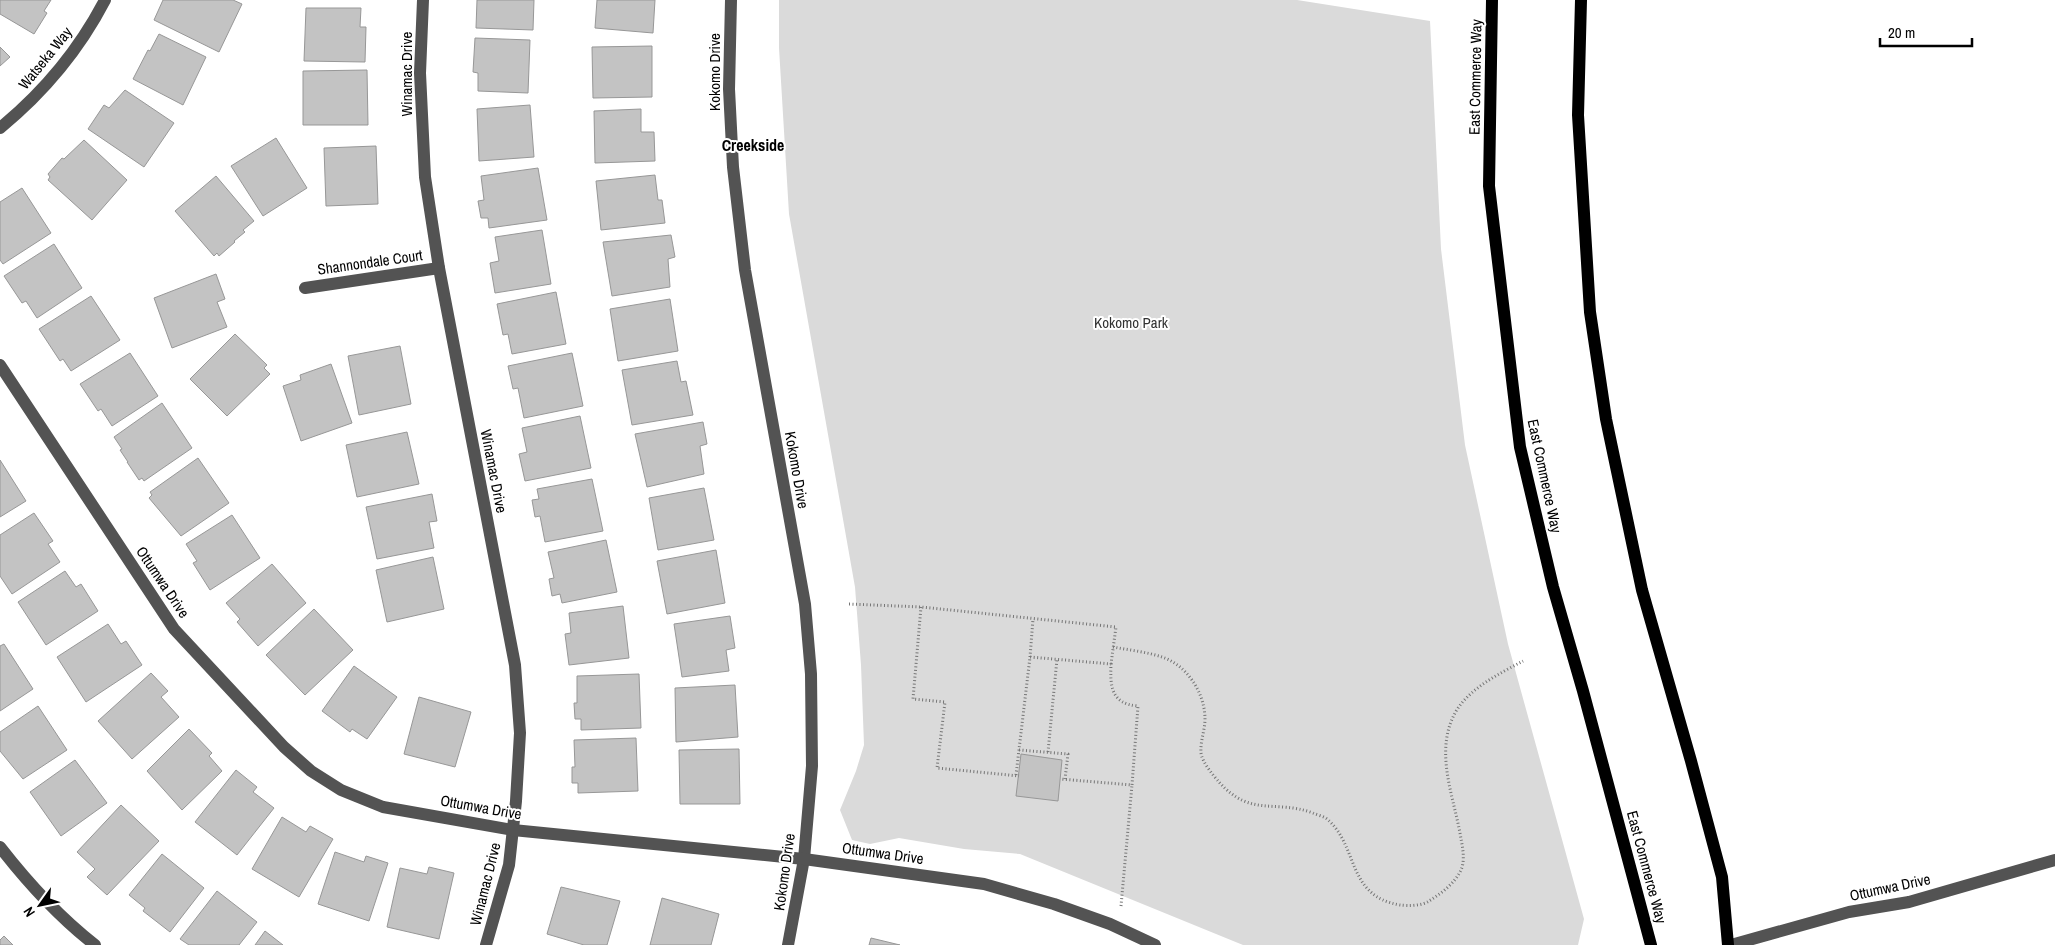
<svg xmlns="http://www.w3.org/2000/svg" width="2055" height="945" viewBox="0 0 2055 945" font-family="'Archivo Narrow',sans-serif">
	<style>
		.green { fill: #dadada }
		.building { fill: #c3c3c3; stroke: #979797 }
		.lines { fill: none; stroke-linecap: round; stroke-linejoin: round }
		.path { stroke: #757575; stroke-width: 3; stroke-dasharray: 1 2.5; stroke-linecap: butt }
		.minor { stroke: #535353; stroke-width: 12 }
		.major { stroke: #000; stroke-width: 12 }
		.labels { text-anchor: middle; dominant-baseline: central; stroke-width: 4; stroke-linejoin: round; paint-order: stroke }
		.street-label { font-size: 15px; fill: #000; stroke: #fff }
		.park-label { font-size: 15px; fill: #313131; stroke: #fff }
		.neighbourhood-label { font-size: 16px; font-weight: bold; fill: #000; stroke: #fff }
	</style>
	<rect width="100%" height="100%" fill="#fff"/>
	<!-- green -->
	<path class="green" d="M 779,0 L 1297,0 L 1430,21 L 1441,249 L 1465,445 L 1508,644 L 1584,919 L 1578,945 L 1243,945 L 1020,854 L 964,849 L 899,838 L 870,844 L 852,840 L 840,810 L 856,771 L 864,745 L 861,665 L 855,587 L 789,214 L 779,48 Z"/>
	<!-- building -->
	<g class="building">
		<path d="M 0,0 L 51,0 L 44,11 L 47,13 L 34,34 L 0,14 Z"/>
		<path d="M 163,0 L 233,0 L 242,4 L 219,52 L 154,20 Z"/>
		<path d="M 477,0 L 534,0 L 533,30 L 476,28 Z"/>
		<path d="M 597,0 L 655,0 L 653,33 L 595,28 Z"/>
		<path d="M 306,8 L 361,8 L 360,27 L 366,27 L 365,62 L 304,61 Z"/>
		<path d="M 159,34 L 206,57 L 183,105 L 133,79 L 148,50 L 150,51 Z"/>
		<path d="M 475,38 L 530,40 L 528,93 L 478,91 L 478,73 L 473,72 Z"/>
		<path d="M 652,46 L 652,97 L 593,98 L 592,47 Z"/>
		<path d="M 0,47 L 10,57 L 0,66 Z"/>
		<path d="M 367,70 L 368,125 L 303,125 L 303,71 Z"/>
		<path d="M 125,90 L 174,123 L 144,167 L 88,129 L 104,105 L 109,108 Z"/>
		<path d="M 530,105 L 534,157 L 479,161 L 477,109 Z"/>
		<path d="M 641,109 L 641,132 L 654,132 L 655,161 L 595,163 L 594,111 Z"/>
		<path d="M 276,138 L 307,188 L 263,216 L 231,166 Z"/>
		<path d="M 84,140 L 127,180 L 92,220 L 48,180 L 50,177 L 48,174 L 62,158 L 64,159 Z"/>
		<path d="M 376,146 L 378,204 L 326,206 L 324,148 Z"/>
		<path d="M 538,168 L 547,220 L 489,228 L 488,218 L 481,218 L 478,201 L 484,200 L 481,176 Z"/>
		<path d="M 655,175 L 658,200 L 662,200 L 665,223 L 601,230 L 596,181 Z"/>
		<path d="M 216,176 L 254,221 L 243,230 L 245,232 L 234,241 L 235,242 L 219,256 L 217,253 L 214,256 L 175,211 Z"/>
		<path d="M 22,188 L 51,233 L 3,264 L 0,260 L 0,202 Z"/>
		<path d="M 542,230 L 551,284 L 495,293 L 490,263 L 499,261 L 495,237 Z"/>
		<path d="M 671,235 L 675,257 L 668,259 L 670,287 L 612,296 L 603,242 Z"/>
		<path d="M 54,244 L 82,288 L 37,318 L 26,301 L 22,303 L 4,276 Z"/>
		<path d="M 216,274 L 225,299 L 217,302 L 227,327 L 172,348 L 154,298 Z"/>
		<path d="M 556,292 L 566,344 L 512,354 L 508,334 L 503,335 L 497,304 Z"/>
		<path d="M 91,296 L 120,340 L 71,371 L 63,359 L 60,361 L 39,329 Z"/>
		<path d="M 670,299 L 678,351 L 618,361 L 610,309 Z"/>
		<path d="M 235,334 L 267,365 L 264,368 L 270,374 L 227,416 L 190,379 Z"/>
		<path d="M 400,346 L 411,404 L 359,415 L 348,356 Z"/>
		<path d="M 130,353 L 158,396 L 112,426 L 101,409 L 98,411 L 80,384 Z"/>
		<path d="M 572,353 L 583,406 L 524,418 L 518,388 L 513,389 L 508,366 Z"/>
		<path d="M 677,361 L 681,382 L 686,381 L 693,415 L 632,425 L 622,370 Z"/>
		<path d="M 331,364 L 352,423 L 301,441 L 283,386 L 301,380 L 300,375 Z"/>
		<path d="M 162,403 L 192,448 L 144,481 L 142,478 L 139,480 L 127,462 L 128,462 L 120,450 L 122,449 L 114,437 Z"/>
		<path d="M 580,416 L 591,468 L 525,481 L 519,454 L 527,452 L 522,428 Z"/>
		<path d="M 703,422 L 707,444 L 700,446 L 704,474 L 647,487 L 635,434 Z"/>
		<path d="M 407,432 L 419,484 L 357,497 L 346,445 Z"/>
		<path d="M 198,458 L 229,503 L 181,536 L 149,498 L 152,495 L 150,492 Z"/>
		<path d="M 0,460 L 26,501 L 0,517 Z"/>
		<path d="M 592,479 L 603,531 L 545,542 L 540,516 L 535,517 L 532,500 L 539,499 L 537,489 Z"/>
		<path d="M 704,488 L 714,540 L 658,550 L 649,498 Z"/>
		<path d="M 432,494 L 437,521 L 429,522 L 434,548 L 377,559 L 366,507 Z"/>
		<path d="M 34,513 L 53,541 L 48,544 L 60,562 L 12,594 L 0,576 L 0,535 Z"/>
		<path d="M 232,515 L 260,558 L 210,590 L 193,563 L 197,561 L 186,544 Z"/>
		<path d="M 606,540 L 617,592 L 562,603 L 560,594 L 552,596 L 549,579 L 554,578 L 548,552 Z"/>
		<path d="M 716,550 L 725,603 L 667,614 L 657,561 Z"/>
		<path d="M 433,557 L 444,609 L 387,622 L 376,570 Z"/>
		<path d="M 272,564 L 306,603 L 258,646 L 237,622 L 240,619 L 226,603 Z"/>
		<path d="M 65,571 L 76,587 L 81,584 L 98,611 L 46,645 L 18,602 Z"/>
		<path d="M 623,606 L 629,658 L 569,665 L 565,634 L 571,633 L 569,613 Z"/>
		<path d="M 314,609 L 353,650 L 305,695 L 266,655 Z"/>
		<path d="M 730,616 L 735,648 L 726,650 L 729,671 L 682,677 L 674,624 Z"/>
		<path d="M 108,624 L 121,644 L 126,641 L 142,665 L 86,702 L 57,657 Z"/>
		<path d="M 4,644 L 33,689 L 0,711 L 0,646 Z"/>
		<path d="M 354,666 L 397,697 L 367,739 L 352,729 L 350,732 L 322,711 Z"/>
		<path d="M 151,673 L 168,691 L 161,697 L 179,717 L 132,759 L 98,721 Z"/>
		<path d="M 639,674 L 641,728 L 581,730 L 581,719 L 575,719 L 574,703 L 577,703 L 577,676 Z"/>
		<path d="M 735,685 L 738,737 L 676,742 L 675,688 Z"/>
		<path d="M 419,697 L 471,712 L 455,767 L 404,754 Z"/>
		<path d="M 38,706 L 67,750 L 23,779 L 0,751 L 0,732 Z"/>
		<path d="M 189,729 L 212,753 L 209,756 L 222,771 L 182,810 L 147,771 Z"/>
		<path d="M 636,738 L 638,791 L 578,793 L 578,783 L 572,783 L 572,767 L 575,767 L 574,740 Z"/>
		<path d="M 739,749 L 740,804 L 680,804 L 679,750 Z"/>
		<path d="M 1021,754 L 1062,760 L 1058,801 L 1016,796 Z"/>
		<path d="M 75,760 L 107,803 L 61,836 L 30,792 Z"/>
		<path d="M 236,770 L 257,787 L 253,792 L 274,808 L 237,855 L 195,822 Z"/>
		<path d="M 121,805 L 159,841 L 107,895 L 87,877 L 95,869 L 77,852 Z"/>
		<path d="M 282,817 L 306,832 L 310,826 L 333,839 L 299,897 L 252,869 Z"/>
		<path d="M 335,852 L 364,862 L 366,856 L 388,863 L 369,921 L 318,904 Z"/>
		<path d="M 162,854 L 204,888 L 170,932 L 143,911 L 145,908 L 129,895 Z"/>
		<path d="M 429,867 L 454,873 L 439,939 L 387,927 L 400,868 L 427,874 Z"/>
		<path d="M 561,887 L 620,901 L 607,945 L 584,945 L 547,934 Z"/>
		<path d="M 217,891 L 257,922 L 239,945 L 189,945 L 180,939 Z"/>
		<path d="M 662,898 L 719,914 L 711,945 L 650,945 Z"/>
		<path d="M 265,931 L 283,945 L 255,945 Z"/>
		<path d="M 4,936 L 13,945 L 0,945 L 0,940 Z"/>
		<path d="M 871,938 L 900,945 L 869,945 Z"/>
	</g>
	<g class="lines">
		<!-- path -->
		<g class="path">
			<path d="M 849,604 L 921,607 L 1116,627 L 1111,664"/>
			<path d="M 921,607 L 913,699 L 945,702 L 937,768 L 1019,776"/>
			<path d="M 1113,647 C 1129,650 1147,652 1162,657 C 1187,665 1205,693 1205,719 C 1205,730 1200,742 1201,753 C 1202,762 1213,775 1219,782 C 1251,818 1275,799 1313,813 C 1317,815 1323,816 1327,819 C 1359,846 1346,896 1400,905 C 1408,906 1422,906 1429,901 C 1442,893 1455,883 1461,870 C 1465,861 1463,849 1461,839 C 1455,800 1435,756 1453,717 C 1465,690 1499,674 1523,661"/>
			<path d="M 1030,657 L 1033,619"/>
			<path d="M 1019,750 L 1068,754 L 1065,779"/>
			<path d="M 1048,752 L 1057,659"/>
			<path d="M 1016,775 L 1030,657 L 1111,664 C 1110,686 1111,704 1138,706 L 1132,785 L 1060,779"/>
			<path d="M 1121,906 L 1132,785"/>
		</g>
		<!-- minor -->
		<g class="minor">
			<path d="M 423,0 L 420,73 L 425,177 L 439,268 L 515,665 L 520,733 L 516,801 L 509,865 L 486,945"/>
			<path d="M 731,0 L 729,89 L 733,167 L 745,270 L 805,604 L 811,674 L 812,766 L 804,859 L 788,945"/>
			<path d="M 0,128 C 44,92 79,50 105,0"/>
			<path d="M 305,288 L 439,268"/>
			<path d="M 0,365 L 174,629 L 284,747 L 311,771 L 341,790 L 383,807 L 513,830 L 804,859 L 984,884 L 1054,904 L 1110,924 L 1155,945"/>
			<path d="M 0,847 C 28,883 59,917 95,945"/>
			<path d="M 1731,945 L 1849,912 L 1909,902 L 2055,860"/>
		</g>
		<!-- major -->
		<g class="major">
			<path d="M 1492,0 L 1489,186 L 1520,447 L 1553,587 L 1583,691 L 1651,945"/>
			<path d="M 1581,0 L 1578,115 L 1590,312 L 1606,419 L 1642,590 L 1691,761 L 1722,877 L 1728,945"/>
		</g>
	</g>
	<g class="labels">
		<!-- street labels -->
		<g class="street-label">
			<text transform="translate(45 58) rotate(-51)">Watseka Way</text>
			<text transform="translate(714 72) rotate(-90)">Kokomo Drive</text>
			<text transform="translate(406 74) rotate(-90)">Winamac Drive</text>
			<text transform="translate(1475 77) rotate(-89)">East Commerce Way</text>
			<text transform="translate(370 262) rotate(-8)">Shannondale Court</text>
			<text transform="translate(797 470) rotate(80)">Kokomo Drive</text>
			<text transform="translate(494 471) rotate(79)">Winamac Drive</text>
			<text transform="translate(1545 476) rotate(78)">East Commerce Way</text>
			<text transform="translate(163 582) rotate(56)">Ottumwa Drive</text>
			<text transform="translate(481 807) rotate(10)">Ottumwa Drive</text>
			<text transform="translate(883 853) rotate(8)">Ottumwa Drive</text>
			<text transform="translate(1647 867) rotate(75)">East Commerce Way</text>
			<text transform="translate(784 872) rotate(-82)">Kokomo Drive</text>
			<text transform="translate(485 884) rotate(-76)">Winamac Drive</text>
			<text transform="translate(1890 887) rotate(-12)">Ottumwa Drive</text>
		</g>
		<!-- park labels -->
		<g class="park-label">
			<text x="1131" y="322">Kokomo Park</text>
		</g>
		<!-- neighbourhood labels -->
		<g class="neighbourhood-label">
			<text x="753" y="145">Creekside</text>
		</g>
	</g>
	<!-- north arrow -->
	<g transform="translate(40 905) rotate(237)" stroke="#ffffff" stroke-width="4" paint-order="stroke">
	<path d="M0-4L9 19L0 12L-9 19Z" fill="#000000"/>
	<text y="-8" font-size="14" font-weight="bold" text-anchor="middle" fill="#000000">N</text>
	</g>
	<!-- scale -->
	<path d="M1880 38v8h92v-8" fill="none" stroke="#000000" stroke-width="2.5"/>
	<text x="1888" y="38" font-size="15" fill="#000000" stroke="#ffffff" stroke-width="4" paint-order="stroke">20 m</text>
</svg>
